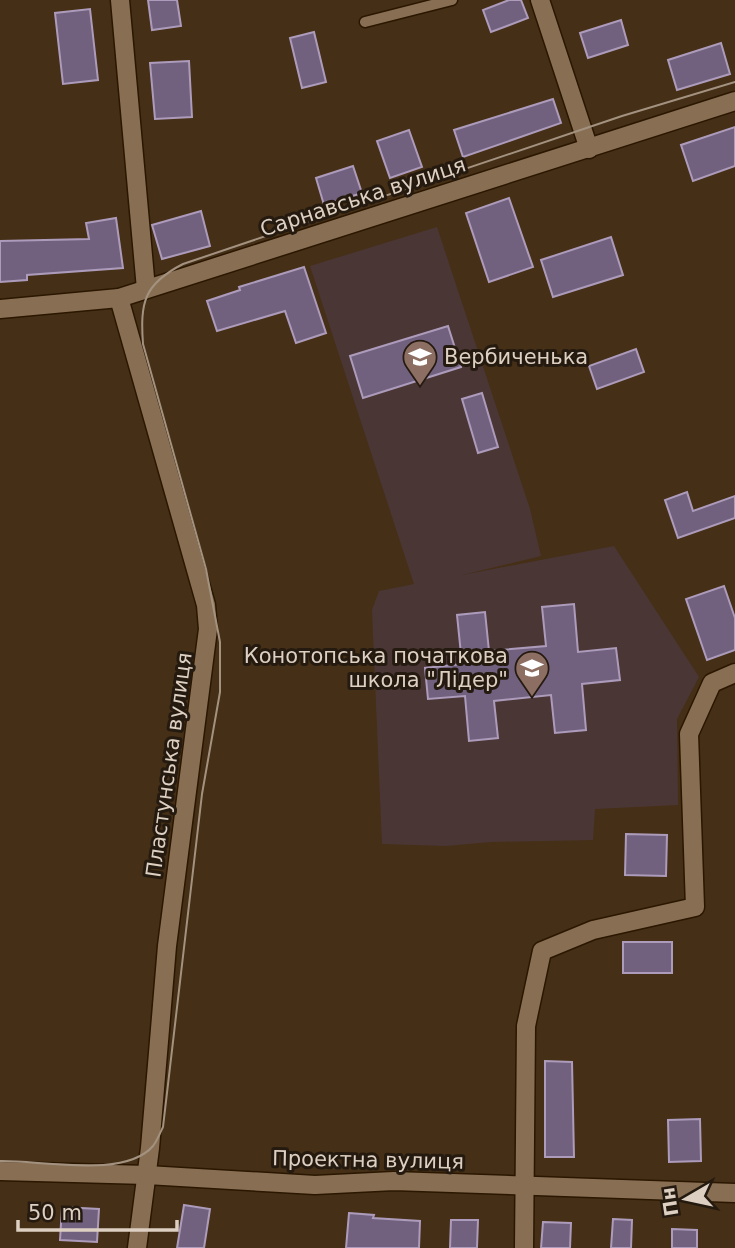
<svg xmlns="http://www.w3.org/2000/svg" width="735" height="1248" viewBox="0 0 735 1248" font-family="'DejaVu Sans',sans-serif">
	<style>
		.education { fill: #4b3636 }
		.building { fill: #72617e; stroke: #ad9bbb; stroke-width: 2 }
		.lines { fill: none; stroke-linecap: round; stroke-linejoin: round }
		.service-casing { stroke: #2b1700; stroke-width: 13 }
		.minor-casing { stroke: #2b1700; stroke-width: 21 }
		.tertiary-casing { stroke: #2b1700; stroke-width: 21 }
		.service { stroke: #886f54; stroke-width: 10 }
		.minor { stroke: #886f54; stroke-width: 18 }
		.tertiary { stroke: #886f54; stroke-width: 18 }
		.tram { stroke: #a39280; stroke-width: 2 }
		.labels { text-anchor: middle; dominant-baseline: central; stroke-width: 6; stroke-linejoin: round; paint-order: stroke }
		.street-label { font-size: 21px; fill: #ddcfc1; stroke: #241a0f }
		.poi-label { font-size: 21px; fill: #ddcfc1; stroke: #241a0f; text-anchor: start }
	</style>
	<rect width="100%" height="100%" fill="#452f16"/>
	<!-- education -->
	<path class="education" d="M 437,227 L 530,509 L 541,556 L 462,575 L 614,546 L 699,677 L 677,719 L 678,805 L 595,809 L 593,840 L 490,842 L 446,846 L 382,844 L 372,610 L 379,591 L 414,584 L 310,266 Z"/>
	<!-- building -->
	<g class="building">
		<path d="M 148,0 L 177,0 L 181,26 L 152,30 Z"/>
		<path d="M 509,0 L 521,0 L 528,18 L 491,32 L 483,10 Z"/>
		<path d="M 90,9 L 98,80 L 63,84 L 55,13 Z"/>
		<path d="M 621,20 L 628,45 L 588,58 L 580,33 Z"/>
		<path d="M 314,32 L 326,82 L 302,88 L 290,38 Z"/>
		<path d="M 721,43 L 730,74 L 677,90 L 668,60 Z"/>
		<path d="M 189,61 L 192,117 L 155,119 L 150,63 Z"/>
		<path d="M 553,99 L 561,123 L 463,157 L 454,130 Z"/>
		<path d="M 735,127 L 735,166 L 693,181 L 681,145 Z"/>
		<path d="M 409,130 L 422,167 L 390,178 L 377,141 Z"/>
		<path d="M 353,166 L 362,193 L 324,205 L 316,178 Z"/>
		<path d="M 509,198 L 533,267 L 489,282 L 466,213 Z"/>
		<path d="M 201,211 L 210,246 L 162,259 L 152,225 Z"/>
		<path d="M 116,218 L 123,268 L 27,275 L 27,280 L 0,282 L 0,241 L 89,239 L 86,223 Z"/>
		<path d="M 611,237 L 623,275 L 553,297 L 541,260 Z"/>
		<path d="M 304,267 L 326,333 L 296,343 L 285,311 L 217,331 L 207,301 L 240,290 L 239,287 Z"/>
		<path d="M 448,326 L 461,367 L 363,398 L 350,356 Z"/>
		<path d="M 636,349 L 644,372 L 597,389 L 589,366 Z"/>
		<path d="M 482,393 L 498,447 L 478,453 L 462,399 Z"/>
		<path d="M 687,492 L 693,511 L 735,496 L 735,518 L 678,538 L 665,500 Z"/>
		<path d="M 724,586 L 735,618 L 735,650 L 707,660 L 686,599 Z"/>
		<path d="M 574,604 L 578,652 L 616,648 L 620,680 L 582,684 L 586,730 L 555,733 L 551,695 L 494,701 L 498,738 L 469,741 L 465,696 L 428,699 L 425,668 L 462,664 L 457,615 L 485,612 L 489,651 L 546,646 L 542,607 Z"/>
		<path d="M 626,834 L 667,835 L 666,876 L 625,875 Z"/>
		<rect x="623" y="942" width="49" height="31"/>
		<path d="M 545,1061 L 572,1062 L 574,1157 L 545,1157 Z"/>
		<path d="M 700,1119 L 701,1161 L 669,1162 L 668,1120 Z"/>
		<path d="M 184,1205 L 210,1209 L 204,1248 L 177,1248 Z"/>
		<path d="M 62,1207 L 99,1209 L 97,1242 L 60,1240 Z"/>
		<path d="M 349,1213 L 374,1215 L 373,1218 L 420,1221 L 419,1248 L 346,1248 Z"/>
		<path d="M 613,1219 L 632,1220 L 631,1248 L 611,1248 Z"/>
		<path d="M 451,1220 L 478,1220 L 477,1248 L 450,1248 Z"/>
		<path d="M 543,1222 L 571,1223 L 570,1248 L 541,1248 Z"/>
		<path d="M 672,1229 L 697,1230 L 697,1248 L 672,1248 Z"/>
	</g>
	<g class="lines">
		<!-- service casing -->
		<g class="service-casing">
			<path id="service" d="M 365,22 L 452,0"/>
		</g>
		<!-- minor casing -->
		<g class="minor-casing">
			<g id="minor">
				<path d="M 120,0 L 146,289"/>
				<path d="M 540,0 L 589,149"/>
				<path d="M 119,298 L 206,605 L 208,629 L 167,946 L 150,1148 L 137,1248"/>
				<path d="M 0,1171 L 147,1175 L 315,1185 L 394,1181 L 735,1193"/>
				<path d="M 524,1248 L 526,1026 L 542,951 L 593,930 L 695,907 L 689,734 L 712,683 L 735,673"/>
			</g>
		</g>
		<!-- tertiary casing -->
		<g class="tertiary-casing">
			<path id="tertiary" d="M 0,309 L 119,298 L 735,101"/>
		</g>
		<!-- service -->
		<use href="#service" class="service"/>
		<!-- minor -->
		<use href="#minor" class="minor"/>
		<!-- tertiary -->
		<use href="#tertiary" class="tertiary"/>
		<!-- tram -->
		<path class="tram" d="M 0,1161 C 40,1160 125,1179 153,1146 C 157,1141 160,1133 163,1127 L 202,794 L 220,692 L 220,642 L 206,569 L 143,344 C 140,302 144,284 183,264 L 622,116 L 735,82"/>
	</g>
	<!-- icons -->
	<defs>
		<g id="school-pin" transform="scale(1.75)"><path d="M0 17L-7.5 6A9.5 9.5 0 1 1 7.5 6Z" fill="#8d6e63" stroke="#241a0f"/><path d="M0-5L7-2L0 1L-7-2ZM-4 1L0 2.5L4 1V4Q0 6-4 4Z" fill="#fff"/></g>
	</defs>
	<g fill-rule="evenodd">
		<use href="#school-pin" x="420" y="357"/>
		<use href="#school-pin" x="532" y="668"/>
	</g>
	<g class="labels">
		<!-- street labels -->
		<g class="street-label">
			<text transform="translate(363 197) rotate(-18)">Сарнавська вулиця</text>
			<text transform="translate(169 765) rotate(-82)">Пластунська вулиця</text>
			<text transform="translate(368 1160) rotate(1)">Проектна вулиця</text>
		</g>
		<!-- poi labels -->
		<g class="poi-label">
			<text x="444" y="357">Вербиченька</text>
			<text x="508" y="656" text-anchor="end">Конотопська початкова<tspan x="508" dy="24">школа "Лідер"</tspan></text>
		</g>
	</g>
	<!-- north arrow -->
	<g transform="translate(686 1199) rotate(261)" stroke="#241a0f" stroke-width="5" paint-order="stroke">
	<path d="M0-5L12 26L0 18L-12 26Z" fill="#ddcfc1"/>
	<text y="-10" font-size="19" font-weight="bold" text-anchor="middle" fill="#ddcfc1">Пн</text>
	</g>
	<!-- scale -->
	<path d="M18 1220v10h159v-10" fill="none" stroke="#ddcfc1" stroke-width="3.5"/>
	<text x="28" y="1220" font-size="21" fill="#ddcfc1" stroke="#241a0f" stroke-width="5" paint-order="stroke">50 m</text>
</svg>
